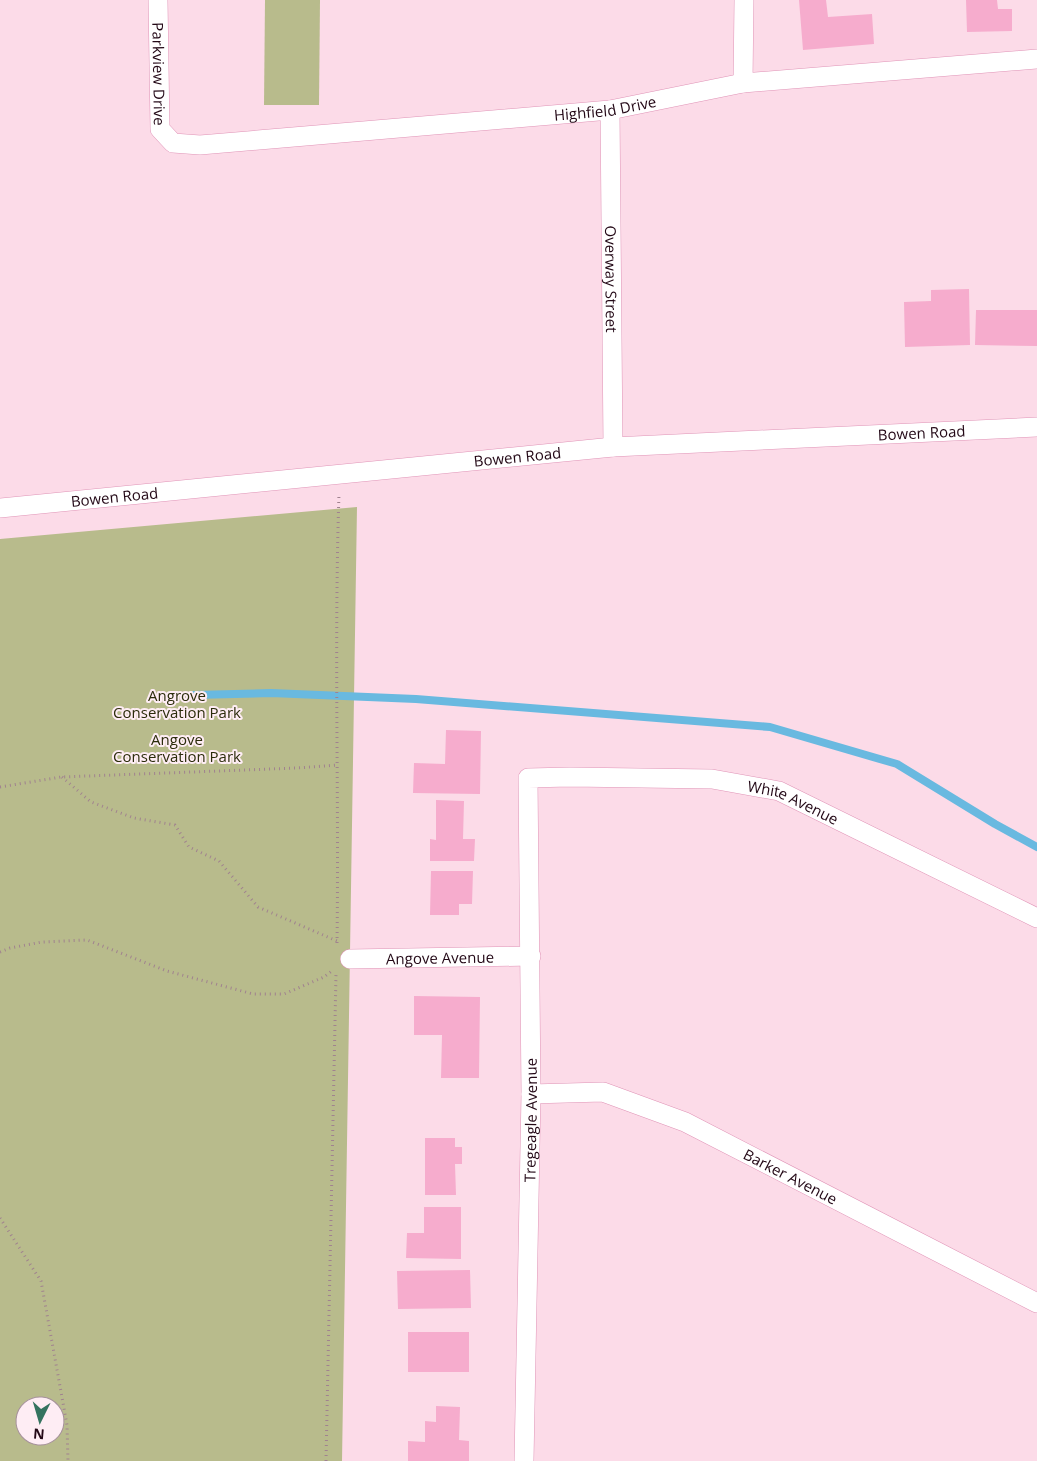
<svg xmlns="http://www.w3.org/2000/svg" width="1037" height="1461" viewBox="0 0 1037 1461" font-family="'Open Sans',sans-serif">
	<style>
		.green { fill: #b8bb8c; fill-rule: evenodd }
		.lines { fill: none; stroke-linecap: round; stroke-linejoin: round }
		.stream { stroke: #69b9e0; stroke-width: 8 }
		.building { fill: #f6accd }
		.street-casing { stroke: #e094b7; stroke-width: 20 }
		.path { stroke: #a0828f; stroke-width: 3; stroke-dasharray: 1 4; stroke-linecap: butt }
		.street { stroke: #fff; stroke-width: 19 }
		.labels { text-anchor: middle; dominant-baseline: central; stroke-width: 4; stroke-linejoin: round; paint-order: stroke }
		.street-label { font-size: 15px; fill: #230816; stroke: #feedf4 }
		.park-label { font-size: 15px; fill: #2b2c0b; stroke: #feedf4 }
	</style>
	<rect width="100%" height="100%" fill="#fcdbe8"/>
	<!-- green -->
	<g class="green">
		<path d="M 265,0 L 320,0 L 319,105 L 264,105 Z"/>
		<path d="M 357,507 L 342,1461 L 0,1461 L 0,539 ZM 25,1406 L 55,1406 L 55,1436 L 25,1436 Z"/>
	</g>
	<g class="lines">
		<!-- stream -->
		<path class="stream" d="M 193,695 L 271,693 L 416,699 L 770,727 L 897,764 L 995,824 L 1037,847"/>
	</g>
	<!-- building -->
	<g class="building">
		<path d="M 799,0 L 826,0 L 828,17 L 872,14 L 874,44 L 803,50 Z"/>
		<path d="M 966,0 L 997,0 L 998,9 L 1012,9 L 1012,31 L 967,32 Z"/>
		<path d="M 969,289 L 970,345 L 905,347 L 904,302 L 931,301 L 931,290 Z"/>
		<path d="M 976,310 L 1037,310 L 1037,346 L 975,345 Z"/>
		<path d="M 446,730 L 481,731 L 480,794 L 413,793 L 414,763 L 445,764 Z"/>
		<path d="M 436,800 L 464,801 L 463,839 L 475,839 L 474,861 L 430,861 L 430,839 L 436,840 Z"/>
		<path d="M 431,871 L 473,871 L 472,904 L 459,904 L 459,915 L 430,915 Z"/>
		<path d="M 414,996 L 480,997 L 479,1078 L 441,1078 L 442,1035 L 414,1035 Z"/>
		<path d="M 425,1138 L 455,1138 L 455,1147 L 462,1147 L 462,1164 L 455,1164 L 456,1195 L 425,1195 Z"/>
		<path d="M 424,1207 L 461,1207 L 461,1259 L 406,1258 L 407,1233 L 424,1233 Z"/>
		<path d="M 470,1270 L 471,1308 L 398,1309 L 397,1271 Z"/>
		<rect x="408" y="1332" width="61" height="40"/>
		<path d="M 436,1406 L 460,1407 L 459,1440 L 469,1441 L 469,1461 L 408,1461 L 408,1441 L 425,1442 L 425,1421 L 436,1422 Z"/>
	</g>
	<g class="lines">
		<!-- street casing -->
		<g class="street-casing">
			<g id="street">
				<path id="s1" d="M 158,0 L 160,129 L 173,143 L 200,145 L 610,110 L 743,83 L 1037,59"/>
				<path d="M 743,83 L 744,0"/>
				<path id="s2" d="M 610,110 L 613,447"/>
				<path id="s3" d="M 0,508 L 613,447 L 1037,427"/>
				<path id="s4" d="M 350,959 L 531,956"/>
				<path id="s5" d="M 531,1094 L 603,1092 L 685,1122 L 1037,1303"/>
				<path id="s6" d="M 524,1461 L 531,1094 L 528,778 L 570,777 L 712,779 L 779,791 L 1037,918"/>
			</g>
		</g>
		<!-- path -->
		<g class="path">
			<path d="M 62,777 L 91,802 L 134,818 L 175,825 L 189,847 L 219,861 L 258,907 L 337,941"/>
			<path d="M 0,787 L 61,777 L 297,768 L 338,765"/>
			<path d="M 337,943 C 339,793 334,644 339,494"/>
			<path d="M 0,952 L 10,948 L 42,942 L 87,940 L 167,971 L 253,994 L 284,994 L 324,977 L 333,970"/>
			<path d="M 0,1218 L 41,1281 L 67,1425 L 68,1461"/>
			<path d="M 326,1461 L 336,974"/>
		</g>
		<!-- street -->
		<use href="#street" class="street"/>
	</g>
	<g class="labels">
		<!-- street labels -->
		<g class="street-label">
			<text stroke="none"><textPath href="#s1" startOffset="74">Parkview Drive</textPath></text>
			<text stroke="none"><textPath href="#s1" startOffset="582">Highfield Drive</textPath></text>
			<text stroke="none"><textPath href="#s2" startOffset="169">Overway Street</textPath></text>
			<text stroke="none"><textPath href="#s3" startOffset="925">Bowen Road</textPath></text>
			<text stroke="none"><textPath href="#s3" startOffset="520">Bowen Road</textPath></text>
			<text stroke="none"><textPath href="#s3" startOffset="115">Bowen Road</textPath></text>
			<text stroke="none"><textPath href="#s6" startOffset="952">White Avenue</textPath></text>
			<text stroke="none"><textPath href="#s4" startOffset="90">Angove Avenue</textPath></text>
			<text stroke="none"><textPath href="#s6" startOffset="341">Tregeagle Avenue</textPath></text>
			<text stroke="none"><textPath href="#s5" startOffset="278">Barker Avenue</textPath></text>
		</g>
		<!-- park labels -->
		<g class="park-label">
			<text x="177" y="695">Angrove<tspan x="177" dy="17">Conservation Park</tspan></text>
			<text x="177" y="739">Angove<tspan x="177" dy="17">Conservation Park</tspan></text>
		</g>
	</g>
	<!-- north arrow -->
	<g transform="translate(40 1421) rotate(185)"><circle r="24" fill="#feedf4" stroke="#a6919b"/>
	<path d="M0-4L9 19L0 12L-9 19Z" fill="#34735f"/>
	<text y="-8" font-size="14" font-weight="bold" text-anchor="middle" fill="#230816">N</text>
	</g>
</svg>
